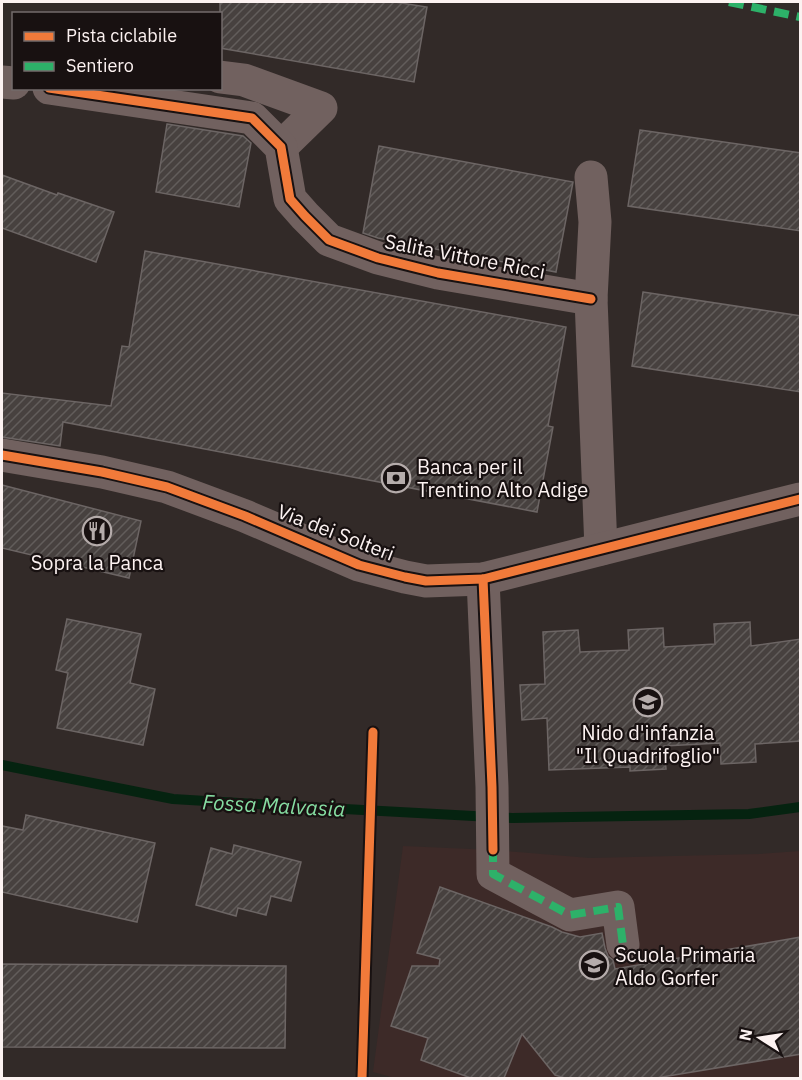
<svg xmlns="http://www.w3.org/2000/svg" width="802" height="1080" viewBox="0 0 802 1080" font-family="'IBM Plex Sans',sans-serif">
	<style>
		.built { fill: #3d2a28 }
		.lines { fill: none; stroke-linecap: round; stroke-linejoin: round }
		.stream { stroke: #052310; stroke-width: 10 }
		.building { fill: url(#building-hatch); stroke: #6c6564; stroke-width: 1.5 }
		.minor { stroke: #71615f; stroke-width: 33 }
		.quiet { stroke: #2db169; stroke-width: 8; stroke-dasharray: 15 8; stroke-linecap: butt }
		.cycleway-casing { stroke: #181111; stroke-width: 13 }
		.cycleway { stroke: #f17a3a; stroke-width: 9 }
		.labels { text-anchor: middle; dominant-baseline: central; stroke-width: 4.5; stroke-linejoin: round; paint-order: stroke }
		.street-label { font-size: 20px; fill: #fcf2f1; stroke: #181111 }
		.poi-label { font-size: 20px; fill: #fcf2f1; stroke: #181111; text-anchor: start }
		.water-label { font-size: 21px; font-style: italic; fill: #86dea2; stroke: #181111 }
	</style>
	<defs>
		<pattern id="building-hatch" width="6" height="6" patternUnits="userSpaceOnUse" patternTransform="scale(1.5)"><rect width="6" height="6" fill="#47413f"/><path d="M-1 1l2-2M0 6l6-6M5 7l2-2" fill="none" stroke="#625d5b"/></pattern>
	</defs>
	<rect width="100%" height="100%" fill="#322a28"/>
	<!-- built -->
	<path class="built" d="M 403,846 L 493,850 L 590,858 L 759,854 L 800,851 L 800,1078 L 395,1078 L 373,1072 Z"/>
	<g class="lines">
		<!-- stream -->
		<path class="stream" d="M 2,765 L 173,799 L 308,807 L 512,818 L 749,814 L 800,807"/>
	</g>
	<!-- building -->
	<g class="building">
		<path d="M 220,2 L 395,2 L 427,7 L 414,82 L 220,48 Z"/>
		<path d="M 167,124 L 243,136 L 251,143 L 239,207 L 156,192 Z"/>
		<path d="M 640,130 L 801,153 L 801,231 L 628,206 Z"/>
		<path d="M 379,146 L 573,182 L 556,272 L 378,238 L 363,233 Z"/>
		<path d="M 2,175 L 57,195 L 58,193 L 114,212 L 96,262 L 2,228 Z"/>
		<path d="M 145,251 L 566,327 L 548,426 L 553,427 L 537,512 L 63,422 L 60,446 L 2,437 L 2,393 L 111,406 L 122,346 L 129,347 Z"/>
		<path d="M 643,292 L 801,316 L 801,392 L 632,366 Z"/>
		<path d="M 2,485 L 141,521 L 129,578 L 2,548 Z"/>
		<path d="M 67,619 L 141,634 L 130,683 L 155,689 L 143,745 L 57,728 L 68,673 L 56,670 Z"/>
		<path d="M 750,622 L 751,646 L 801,639 L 801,741 L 755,744 L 756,762 L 721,764 L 720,743 L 664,746 L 666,769 L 630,771 L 630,767 L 549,770 L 547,718 L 522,720 L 520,685 L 545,684 L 543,632 L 578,630 L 580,652 L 629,650 L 628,630 L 663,628 L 664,647 L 715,644 L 714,624 Z"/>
		<path d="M 26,815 L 155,843 L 137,922 L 2,892 L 2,826 L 23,830 Z"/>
		<path d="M 234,845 L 301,862 L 291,901 L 271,896 L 266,915 L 238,908 L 236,916 L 196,905 L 211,848 L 232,854 Z"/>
		<path d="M 440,887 L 552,927 L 562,932 L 580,937 L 602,933 L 605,948 L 608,956 L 613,960 L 615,969 L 801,937 L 801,1054 L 656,1078 L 565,1078 L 555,1075 L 522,1034 L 504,1078 L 471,1078 L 421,1060 L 428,1038 L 391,1026 L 412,966 L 439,966 L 440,959 L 417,953 Z"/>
		<path d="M 2,964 L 286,966 L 285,1048 L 2,1047 Z"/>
	</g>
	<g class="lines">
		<!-- minor -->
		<g class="minor">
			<path d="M 220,77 L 244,80 L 321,108 L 281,147"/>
			<path d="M 2,82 L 14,83"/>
			<path d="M 49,88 L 252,118 L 281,147 L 290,199 L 305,216 L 329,240 L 378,258 L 438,273 L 591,299"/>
			<path d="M 591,177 L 595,222 L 591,299 L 601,549"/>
			<path d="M 2,455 L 102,472 L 167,487 L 245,516 L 359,565 L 405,577 L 426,581 L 483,579 L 800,499"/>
			<path d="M 483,579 L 492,787 L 493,874 L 570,915 L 618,907 L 623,945"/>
		</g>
		<!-- quiet -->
		<g class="quiet">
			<path d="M 729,2 L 800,17"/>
			<path d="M 493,847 L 493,874 L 570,915 L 618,907 L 623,945"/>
		</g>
		<!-- cycleway casing -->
		<g class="cycleway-casing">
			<g id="cycleway">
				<path d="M 49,88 L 252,118 L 281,147 L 290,199 L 305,216 L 329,240 L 378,258 L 438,273 L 591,299"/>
				<path d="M 2,455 L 102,472 L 167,487 L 245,516 L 359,565 L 405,577 L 426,581 L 483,579 L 800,499"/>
				<path d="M 483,579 L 492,787 L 493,850"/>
				<path d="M 362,1078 L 373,732"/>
			</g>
		</g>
		<!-- cycleway -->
		<use href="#cycleway" class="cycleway"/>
	</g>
	<!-- icons -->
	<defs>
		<g id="bank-ring" transform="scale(1.5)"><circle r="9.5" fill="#181111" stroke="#b5acab" stroke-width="1.5"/><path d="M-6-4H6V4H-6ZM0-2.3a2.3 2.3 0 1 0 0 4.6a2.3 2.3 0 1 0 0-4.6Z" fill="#b5acab"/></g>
		<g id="restaurant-ring" transform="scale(1.5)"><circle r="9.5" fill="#181111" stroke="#b5acab" stroke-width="1.5"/><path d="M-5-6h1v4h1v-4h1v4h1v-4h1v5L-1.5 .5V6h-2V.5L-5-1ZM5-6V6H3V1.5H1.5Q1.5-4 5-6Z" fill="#b5acab"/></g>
		<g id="school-ring" transform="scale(1.5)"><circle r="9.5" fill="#181111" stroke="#b5acab" stroke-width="1.5"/><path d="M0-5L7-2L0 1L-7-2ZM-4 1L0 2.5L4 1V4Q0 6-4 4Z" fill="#b5acab"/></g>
	</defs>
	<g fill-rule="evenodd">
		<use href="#bank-ring" x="396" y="478"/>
		<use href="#restaurant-ring" x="97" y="531"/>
		<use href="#school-ring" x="648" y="702"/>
		<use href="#school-ring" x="594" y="965"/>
	</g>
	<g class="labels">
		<!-- street labels -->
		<g class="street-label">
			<text transform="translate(465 256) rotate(11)">Salita Vittore Ricci</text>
			<text transform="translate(336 532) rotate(21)">Via dei Solteri</text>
		</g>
		<!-- poi labels -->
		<g class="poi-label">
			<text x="417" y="466">Banca per il<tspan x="417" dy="23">Trentino Alto Adige</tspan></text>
			<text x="97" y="562" text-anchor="middle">Sopra la Panca</text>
			<text x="648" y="732" text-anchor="middle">Nido d'infanzia<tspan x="648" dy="23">"Il Quadrifoglio"</tspan></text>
			<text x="615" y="954">Scuola Primaria<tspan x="615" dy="23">Aldo Gorfer</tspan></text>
		</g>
		<!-- water labels -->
		<g class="water-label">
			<text transform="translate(274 805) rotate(3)">Fossa Malvasia</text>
		</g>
	</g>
	<!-- border -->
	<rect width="802" height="1080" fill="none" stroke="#fcf2f1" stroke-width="6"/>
	<!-- legend -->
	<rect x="12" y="12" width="210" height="78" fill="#181111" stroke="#736b6b" stroke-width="1.5"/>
	<rect x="24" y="32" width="30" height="9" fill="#f17a3a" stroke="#736b6b" stroke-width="1.5"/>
	<text x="66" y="42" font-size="18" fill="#fcf2f1">Pista ciclabile</text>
	<rect x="24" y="62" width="30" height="9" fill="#2db169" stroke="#736b6b" stroke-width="1.5"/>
	<text x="66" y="72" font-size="18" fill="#fcf2f1">Sentiero</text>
	<!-- north arrow -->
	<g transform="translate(760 1038) rotate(282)" stroke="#181111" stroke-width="4.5" paint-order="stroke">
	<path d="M0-4.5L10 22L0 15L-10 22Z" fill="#fcf2f1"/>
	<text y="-9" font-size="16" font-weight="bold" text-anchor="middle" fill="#fcf2f1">N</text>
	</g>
</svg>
